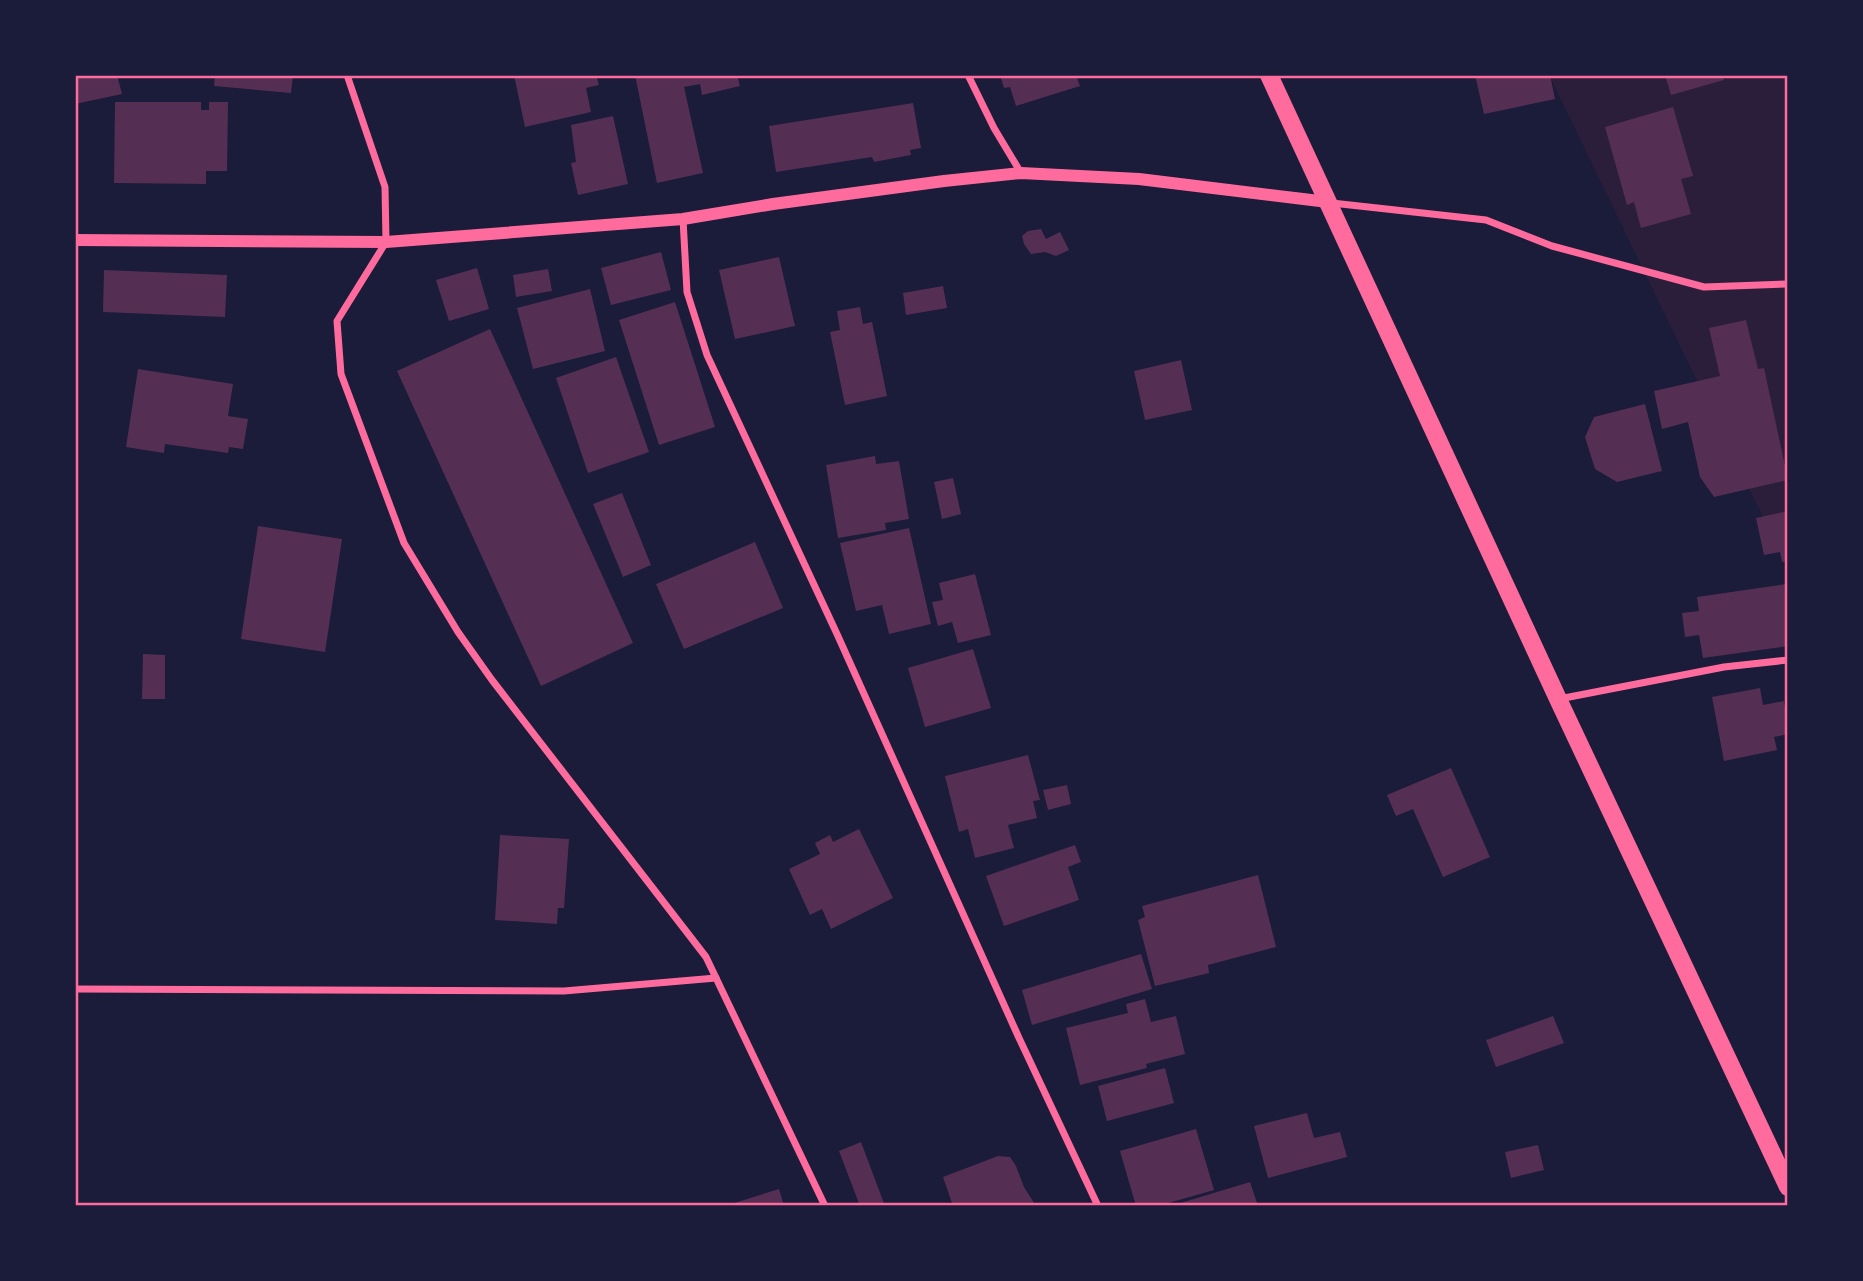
<svg xmlns="http://www.w3.org/2000/svg" width="1863" height="1281" viewBox="0 0 1863 1281" font-family="'Noto Sans',sans-serif">
	<style>
		.green { fill: #2a1e3b }
		.building { fill: #542f53 }
		.lines { fill: none; stroke-linecap: round; stroke-linejoin: round }
		.minor { stroke: #ff6b9d; stroke-width: 7 }
		.tertiary { stroke: #ff6b9d; stroke-width: 12 }
		.primary { stroke: #ff6b9d; stroke-width: 18 }
		.neatline { fill: none; stroke: #ff6b9d; stroke-width: 2.5 }
	</style>
	<rect width="100%" height="100%" fill="#1b1b3a"/>
	<!-- green -->
	<path class="green" d="M 1549,75 L 1788,75 L 1788,569 Z"/>
	<!-- building -->
	<g class="building">
		<path d="M 75,75 L 117,75 L 122,94 L 75,104 Z"/>
		<path d="M 215,75 L 293,75 L 291,93 L 214,86 Z"/>
		<path d="M 514,75 L 596,75 L 599,85 L 586,88 L 591,112 L 525,127 Z"/>
		<path d="M 635,75 L 737,75 L 740,86 L 702,95 L 700,84 L 684,87 L 703,173 L 657,183 Z"/>
		<path d="M 1000,75 L 1076,75 L 1080,86 L 1016,106 L 1010,87 L 1004,88 Z"/>
		<path d="M 1475,75 L 1550,75 L 1555,99 L 1484,114 Z"/>
		<path d="M 1665,75 L 1722,75 L 1724,80 L 1671,95 Z"/>
		<path d="M 115,102 L 201,102 L 201,110 L 209,110 L 209,102 L 228,102 L 227,171 L 206,171 L 206,184 L 114,183 Z"/>
		<path d="M 913,103 L 921,148 L 910,150 L 911,155 L 874,162 L 872,157 L 776,172 L 769,126 Z"/>
		<path d="M 1673,107 L 1693,176 L 1681,179 L 1691,214 L 1641,228 L 1634,202 L 1627,205 L 1605,127 Z"/>
		<path d="M 613,116 L 628,184 L 578,195 L 571,163 L 576,162 L 571,125 Z"/>
		<path d="M 1041,229 L 1046,239 L 1060,232 L 1069,250 L 1056,256 L 1045,252 L 1031,254 L 1024,244 L 1022,236 L 1028,231 Z"/>
		<path d="M 661,252 L 671,290 L 611,305 L 601,268 Z"/>
		<path d="M 779,257 L 795,326 L 735,339 L 719,270 Z"/>
		<path d="M 477,268 L 489,309 L 449,321 L 436,280 Z"/>
		<path d="M 548,269 L 552,291 L 516,297 L 513,275 Z"/>
		<path d="M 104,270 L 227,275 L 225,317 L 103,312 Z"/>
		<path d="M 943,286 L 947,308 L 906,315 L 903,293 Z"/>
		<path d="M 590,289 L 605,351 L 533,369 L 517,308 Z"/>
		<path d="M 675,302 L 715,427 L 659,445 L 619,320 Z"/>
		<path d="M 860,307 L 863,324 L 872,322 L 887,396 L 845,405 L 830,332 L 840,330 L 837,311 Z"/>
		<path d="M 1746,320 L 1758,369 L 1764,368 L 1788,480 L 1714,497 L 1700,477 L 1688,422 L 1662,429 L 1654,391 L 1720,376 L 1709,328 Z"/>
		<path d="M 490,329 L 633,643 L 541,686 L 397,371 Z"/>
		<path d="M 616,357 L 649,452 L 588,473 L 556,378 Z"/>
		<path d="M 1181,360 L 1192,410 L 1145,420 L 1134,371 Z"/>
		<path d="M 138,369 L 233,384 L 228,416 L 248,419 L 243,449 L 229,447 L 228,453 L 165,444 L 164,453 L 126,447 Z"/>
		<path d="M 1645,404 L 1662,471 L 1617,482 L 1595,469 L 1585,437 L 1594,417 Z"/>
		<path d="M 875,456 L 876,464 L 899,461 L 909,519 L 885,523 L 886,530 L 838,538 L 826,465 Z"/>
		<path d="M 953,478 L 961,514 L 942,519 L 934,482 Z"/>
		<path d="M 622,493 L 651,565 L 623,577 L 593,504 Z"/>
		<path d="M 1788,511 L 1788,561 L 1782,562 L 1780,552 L 1764,555 L 1756,518 Z"/>
		<path d="M 258,526 L 342,539 L 325,652 L 241,639 Z"/>
		<path d="M 909,528 L 931,624 L 889,634 L 882,605 L 856,611 L 840,543 Z"/>
		<path d="M 755,542 L 783,608 L 684,649 L 656,584 Z"/>
		<path d="M 975,574 L 991,635 L 958,643 L 952,622 L 938,626 L 932,602 L 943,600 L 939,583 Z"/>
		<path d="M 1787,584 L 1788,646 L 1703,658 L 1699,635 L 1685,637 L 1682,613 L 1699,611 L 1697,597 Z"/>
		<path d="M 973,649 L 991,708 L 925,727 L 908,668 Z"/>
		<path d="M 143,654 L 165,655 L 165,699 L 142,699 Z"/>
		<path d="M 1760,688 L 1763,705 L 1784,701 L 1788,734 L 1774,737 L 1777,750 L 1724,761 L 1712,697 Z"/>
		<path d="M 1028,755 L 1040,800 L 1033,801 L 1037,818 L 1008,825 L 1014,848 L 975,858 L 968,829 L 959,832 L 945,776 Z"/>
		<path d="M 1451,768 L 1490,857 L 1443,877 L 1413,809 L 1396,816 L 1387,795 Z"/>
		<path d="M 1067,785 L 1071,804 L 1048,810 L 1043,790 Z"/>
		<path d="M 859,829 L 893,898 L 831,929 L 822,909 L 810,915 L 789,869 L 820,854 L 815,843 L 830,835 L 833,842 Z"/>
		<path d="M 500,835 L 569,839 L 564,908 L 558,908 L 557,924 L 495,920 Z"/>
		<path d="M 1075,845 L 1081,862 L 1068,867 L 1079,900 L 1004,926 L 986,876 Z"/>
		<path d="M 1258,875 L 1276,947 L 1208,965 L 1209,973 L 1155,986 L 1138,920 L 1145,917 L 1142,906 Z"/>
		<path d="M 1141,954 L 1152,989 L 1032,1025 L 1022,990 Z"/>
		<path d="M 1145,999 L 1151,1022 L 1176,1016 L 1185,1054 L 1146,1064 L 1147,1068 L 1080,1085 L 1066,1028 L 1128,1013 L 1126,1004 Z"/>
		<path d="M 1553,1016 L 1564,1043 L 1496,1067 L 1486,1040 Z"/>
		<path d="M 1165,1068 L 1174,1103 L 1107,1121 L 1098,1086 Z"/>
		<path d="M 1307,1113 L 1314,1138 L 1340,1132 L 1347,1157 L 1268,1178 L 1254,1126 Z"/>
		<path d="M 1196,1129 L 1214,1190 L 1158,1206 L 1136,1206 L 1120,1151 Z"/>
		<path d="M 861,1142 L 885,1206 L 860,1206 L 839,1151 Z"/>
		<path d="M 1538,1145 L 1544,1170 L 1511,1178 L 1505,1152 Z"/>
		<path d="M 998,1156 L 1010,1157 L 1016,1166 L 1024,1187 L 1036,1206 L 953,1206 L 943,1177 Z"/>
		<path d="M 1250,1182 L 1258,1206 L 1174,1206 L 1174,1205 Z"/>
		<path d="M 779,1189 L 784,1206 L 728,1206 L 728,1205 Z"/>
	</g>
	<g class="lines">
		<!-- minor -->
		<g class="minor">
			<path d="M 347,75 L 385,187 L 386,242 L 337,321 L 341,374 L 404,543 L 458,632 L 492,680 L 706,957 L 825,1206"/>
			<path d="M 968,75 L 994,128 L 1021,173"/>
			<path d="M 1332,203 L 1486,220 L 1552,246 L 1704,287 L 1788,284"/>
			<path d="M 683,219 L 687,292 L 707,355 L 837,634 L 1019,1038 L 1098,1206"/>
			<path d="M 1559,699 L 1724,667 L 1788,660"/>
			<path d="M 75,989 L 564,991 L 716,978"/>
		</g>
		<!-- tertiary -->
		<path class="tertiary" d="M 75,240 L 386,242 L 683,219 L 773,204 L 944,181 L 1021,173 L 1139,179 L 1328,202"/>
		<!-- primary -->
		<path class="primary" d="M 1269,75 L 1558,699 L 1788,1187"/>
	</g>
	<!-- border -->
	<rect width="1863" height="1281" fill="none" stroke="#1b1b3a" stroke-width="154"/>
	<rect x="77" y="77" width="1709" height="1127" class="neatline"/>
</svg>
